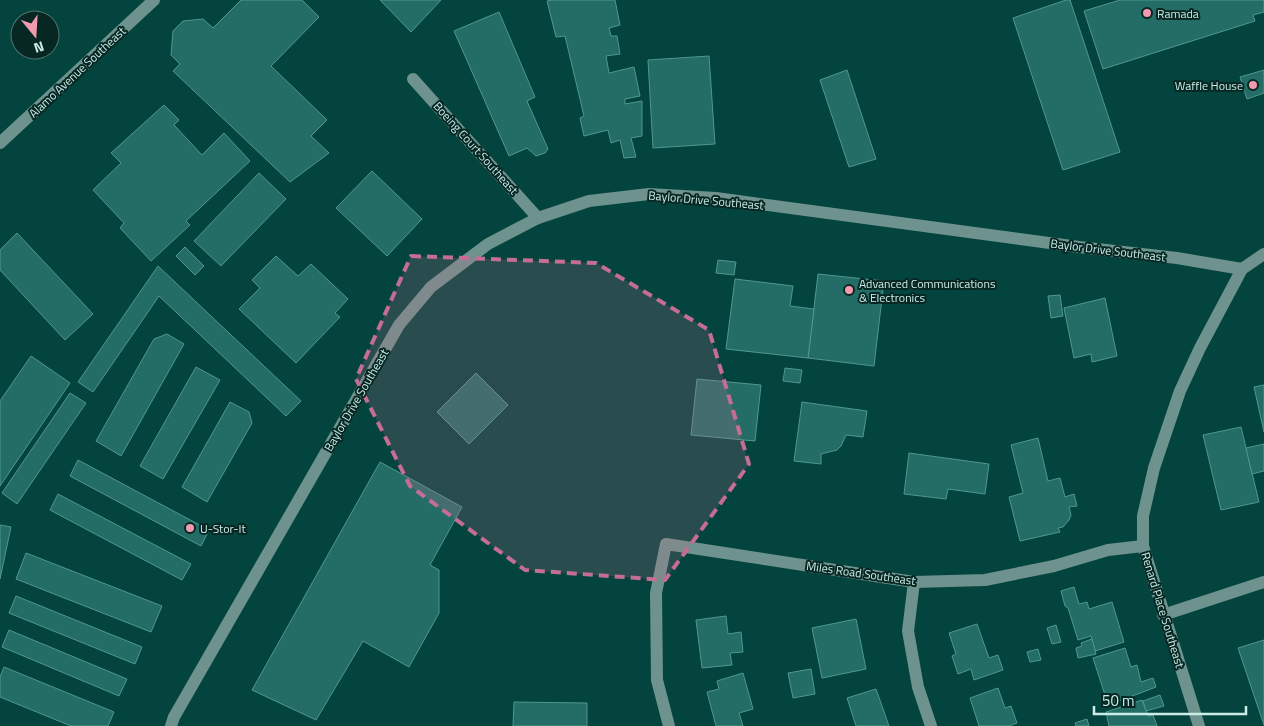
<svg xmlns="http://www.w3.org/2000/svg" width="1264" height="726" viewBox="0 0 1264 726" font-family="'Titillium Web',sans-serif">
	<style>
		.building { fill: #246d66; stroke: #4f988f }
		.lines { fill: none; stroke-linecap: round; stroke-linejoin: round }
		.minor { stroke: #6e928d; stroke-width: 12 }
		.marked { fill: #c56d93; fill-opacity: 0.2; stroke: #c56d93; stroke-width: 4; stroke-dasharray: 10 6; stroke-linejoin: round }
		.poi-dot { fill: #f29aae; stroke: #072723; stroke-width: 2 }
		.labels { text-anchor: middle; dominant-baseline: central; stroke-width: 4; stroke-linejoin: round; paint-order: stroke }
		.poi-label { font-size: 12px; fill: #caede8; stroke: #072723; text-anchor: start }
		.street-label { font-size: 12px; fill: #caede8; stroke: #072723 }
	</style>
	<rect width="100%" height="100%" fill="#03443e"/>
	<!-- building -->
	<g class="building">
		<path d="M 241,0 L 302,0 L 319,17 L 271,66 L 327,120 L 311,136 L 329,153 L 290,182 L 173,71 L 180,64 L 171,55 L 173,31 L 183,21 L 203,19 L 213,28 Z"/>
		<path d="M 380,0 L 441,0 L 411,32 Z"/>
		<path d="M 552,0 L 615,0 L 620,25 L 609,28 L 611,36 L 617,36 L 620,54 L 606,56 L 609,73 L 634,67 L 640,96 L 625,99 L 625,104 L 642,101 L 642,136 L 631,138 L 636,157 L 624,158 L 620,140 L 611,143 L 608,130 L 584,136 L 580,118 L 584,116 L 565,36 L 556,37 L 547,1 Z"/>
		<path d="M 1066,0 L 1070,0 L 1120,152 L 1063,170 L 1013,18 Z"/>
		<path d="M 1120,0 L 1264,0 L 1264,12 L 1253,15 L 1255,21 L 1103,69 L 1084,11 Z"/>
		<path d="M 499,12 L 535,97 L 527,101 L 548,149 L 545,153 L 536,156 L 527,148 L 509,156 L 454,31 Z"/>
		<path d="M 709,56 L 715,144 L 653,148 L 648,60 Z"/>
		<path d="M 847,70 L 876,159 L 849,167 L 820,80 Z"/>
		<path d="M 1264,70 L 1264,93 L 1247,99 L 1240,77 Z"/>
		<path d="M 164,105 L 179,120 L 174,125 L 202,155 L 224,133 L 250,161 L 186,221 L 190,225 L 151,261 L 120,228 L 124,223 L 93,190 L 121,163 L 111,153 Z"/>
		<path d="M 372,171 L 422,219 L 387,256 L 336,208 Z"/>
		<path d="M 259,173 L 286,199 L 221,266 L 194,241 Z"/>
		<path d="M 17,233 L 93,314 L 65,340 L 0,270 L 0,250 Z"/>
		<path d="M 185,247 L 204,266 L 195,275 L 176,256 Z"/>
		<path d="M 276,256 L 298,276 L 311,264 L 348,299 L 335,313 L 340,317 L 296,363 L 239,309 L 260,288 L 252,280 Z"/>
		<path d="M 718,260 L 736,262 L 734,275 L 716,273 Z"/>
		<path d="M 158,266 L 301,401 L 286,416 L 159,296 L 93,392 L 78,382 Z"/>
		<path d="M 818,274 L 884,281 L 874,366 L 808,358 Z"/>
		<path d="M 735,279 L 793,286 L 790,306 L 814,309 L 808,358 L 726,349 Z"/>
		<path d="M 1060,295 L 1063,316 L 1051,318 L 1048,296 Z"/>
		<path d="M 1105,298 L 1117,356 L 1092,362 L 1091,354 L 1074,358 L 1064,308 Z"/>
		<path d="M 167,334 L 184,344 L 121,456 L 96,441 L 154,339 Z"/>
		<path d="M 31,356 L 70,383 L 0,486 L 0,401 Z"/>
		<path d="M 196,367 L 220,380 L 163,479 L 140,466 Z"/>
		<path d="M 785,368 L 802,370 L 800,383 L 783,381 Z"/>
		<path d="M 476,373 L 508,405 L 469,444 L 437,412 Z"/>
		<path d="M 697,379 L 761,385 L 755,441 L 691,435 Z"/>
		<path d="M 1264,385 L 1264,432 L 1254,387 Z"/>
		<path d="M 70,393 L 86,403 L 17,504 L 2,493 Z"/>
		<path d="M 230,402 L 249,412 L 252,423 L 207,502 L 182,487 Z"/>
		<path d="M 802,402 L 867,411 L 863,437 L 846,435 L 841,446 L 837,450 L 821,454 L 821,464 L 794,461 Z"/>
		<path d="M 1241,427 L 1259,502 L 1221,510 L 1203,435 Z"/>
		<path d="M 1038,438 L 1048,481 L 1060,478 L 1065,497 L 1074,494 L 1077,506 L 1069,507 L 1071,515 L 1069,520 L 1063,527 L 1058,528 L 1060,532 L 1020,541 L 1009,497 L 1023,493 L 1011,445 Z"/>
		<path d="M 1264,444 L 1264,471 L 1252,474 L 1246,448 Z"/>
		<path d="M 909,453 L 989,464 L 985,494 L 948,489 L 946,499 L 904,494 Z"/>
		<path d="M 78,460 L 209,530 L 201,546 L 70,476 Z"/>
		<path d="M 380,462 L 462,507 L 430,565 L 439,570 L 439,613 L 409,667 L 363,641 L 316,720 L 252,690 Z"/>
		<path d="M 58,494 L 191,564 L 182,580 L 50,510 Z"/>
		<path d="M 0,525 L 11,527 L 0,579 Z"/>
		<path d="M 26,553 L 162,606 L 151,632 L 16,579 Z"/>
		<path d="M 1074,587 L 1079,604 L 1087,602 L 1089,609 L 1112,602 L 1124,642 L 1095,651 L 1091,636 L 1078,640 L 1068,608 L 1065,606 L 1061,591 Z"/>
		<path d="M 16,596 L 142,647 L 135,664 L 9,613 Z"/>
		<path d="M 726,616 L 728,634 L 741,632 L 743,652 L 730,653 L 732,665 L 702,668 L 696,620 Z"/>
		<path d="M 856,619 L 866,669 L 822,678 L 812,628 Z"/>
		<path d="M 977,624 L 989,658 L 998,655 L 1003,670 L 974,680 L 971,669 L 958,674 L 952,656 L 956,654 L 949,633 Z"/>
		<path d="M 1056,625 L 1061,642 L 1052,644 L 1047,628 Z"/>
		<path d="M 9,630 L 127,679 L 119,696 L 2,647 Z"/>
		<path d="M 1092,639 L 1096,654 L 1078,658 L 1076,648 L 1082,646 L 1081,643 Z"/>
		<path d="M 1264,640 L 1264,725 L 1238,648 Z"/>
		<path d="M 1125,648 L 1131,667 L 1137,665 L 1141,682 L 1153,678 L 1156,687 L 1114,703 L 1110,693 L 1105,695 L 1093,658 Z"/>
		<path d="M 1038,649 L 1041,660 L 1030,662 L 1027,652 Z"/>
		<path d="M 4,667 L 114,712 L 108,726 L 71,726 L 0,697 L 0,677 Z"/>
		<path d="M 811,669 L 815,694 L 793,698 L 788,673 Z"/>
		<path d="M 743,673 L 753,709 L 739,713 L 743,726 L 716,726 L 707,692 L 719,689 L 717,681 Z"/>
		<path d="M 998,688 L 1005,708 L 1011,706 L 1017,723 L 1009,726 L 979,726 L 970,698 Z"/>
		<path d="M 876,689 L 889,726 L 856,726 L 847,698 Z"/>
		<path d="M 1160,695 L 1164,706 L 1146,711 L 1143,701 Z"/>
		<path d="M 1142,700 L 1148,716 L 1153,715 L 1157,726 L 1109,726 L 1106,712 Z"/>
		<path d="M 514,702 L 587,703 L 587,726 L 513,726 Z"/>
		<path d="M 1087,719 L 1089,726 L 1076,726 L 1075,723 Z"/>
	</g>
	<g class="lines">
		<!-- minor -->
		<g class="minor">
			<path d="M 413,79 L 538,218"/>
			<path d="M 0,143 L 154,0"/>
			<path d="M 914,582 L 908,631 L 918,687 L 931,726"/>
			<path d="M 1163,615 L 1264,582"/>
			<path d="M 171,726 L 174,717 L 399,325 L 431,287 L 488,244 L 538,218 L 589,201 L 649,194 L 716,198 L 1079,247 L 1177,258 L 1242,269"/>
			<path d="M 669,726 L 657,680 L 656,593 L 666,544 L 914,582 L 985,580 L 1054,566 L 1108,550 L 1143,546"/>
			<path d="M 1199,726 L 1143,546 L 1143,516 L 1154,468 L 1180,391 L 1200,348 L 1242,269 L 1264,254"/>
		</g>
	</g>
	<!-- marked area -->
	<path class="marked" d="M 411,256 L 596,263 L 709,330 L 749,464 L 665,580 L 525,570 L 410,486 L 356,379 Z"/>
	<!-- markers -->
	<g class="poi-dot">
		<circle cx="1147" cy="13" r="5"/>
		<circle cx="1253" cy="85" r="5"/>
		<circle cx="849" cy="290" r="5"/>
		<circle cx="190" cy="528" r="5"/>
	</g>
	<g class="labels">
		<!-- poi labels -->
		<g class="poi-label">
			<text x="1157" y="13">Ramada</text>
			<text x="1243" y="85" text-anchor="end">Waffle House</text>
			<text x="859" y="283">Advanced Communications<tspan x="859" dy="14">&amp; Electronics</tspan></text>
			<text x="200" y="528">U-Stor-It</text>
		</g>
		<!-- street labels -->
		<g class="street-label">
			<text transform="translate(77 72) rotate(-43)">Alamo Avenue Southeast</text>
			<text transform="translate(476 148) rotate(48)">Boeing Court Southeast</text>
			<text transform="translate(706 200) rotate(5)">Baylor Drive Southeast</text>
			<text transform="translate(1108 250) rotate(7)">Baylor Drive Southeast</text>
			<text transform="translate(356 400) rotate(-60)">Baylor Drive Southeast</text>
			<text transform="translate(861 573) rotate(8)">Miles Road Southeast</text>
			<text transform="translate(1163 610) rotate(73)">Renard Place Southeast</text>
		</g>
	</g>
	<!-- north arrow -->
	<g transform="translate(35 35) rotate(162)"><circle r="24" fill="#072723" stroke="#557672"/>
	<path d="M0-4L9 19L0 12L-9 19Z" fill="#f29aae"/>
	<text y="-8" font-size="14" font-weight="bold" text-anchor="middle" fill="#caede8">N</text>
	</g>
	<!-- scale -->
	<path d="M1094 706v8h152v-8" fill="none" stroke="#caede8" stroke-width="2.5"/>
	<text x="1102" y="706" font-size="15" fill="#caede8" stroke="#072723" stroke-width="4" paint-order="stroke">50 m</text>
</svg>
